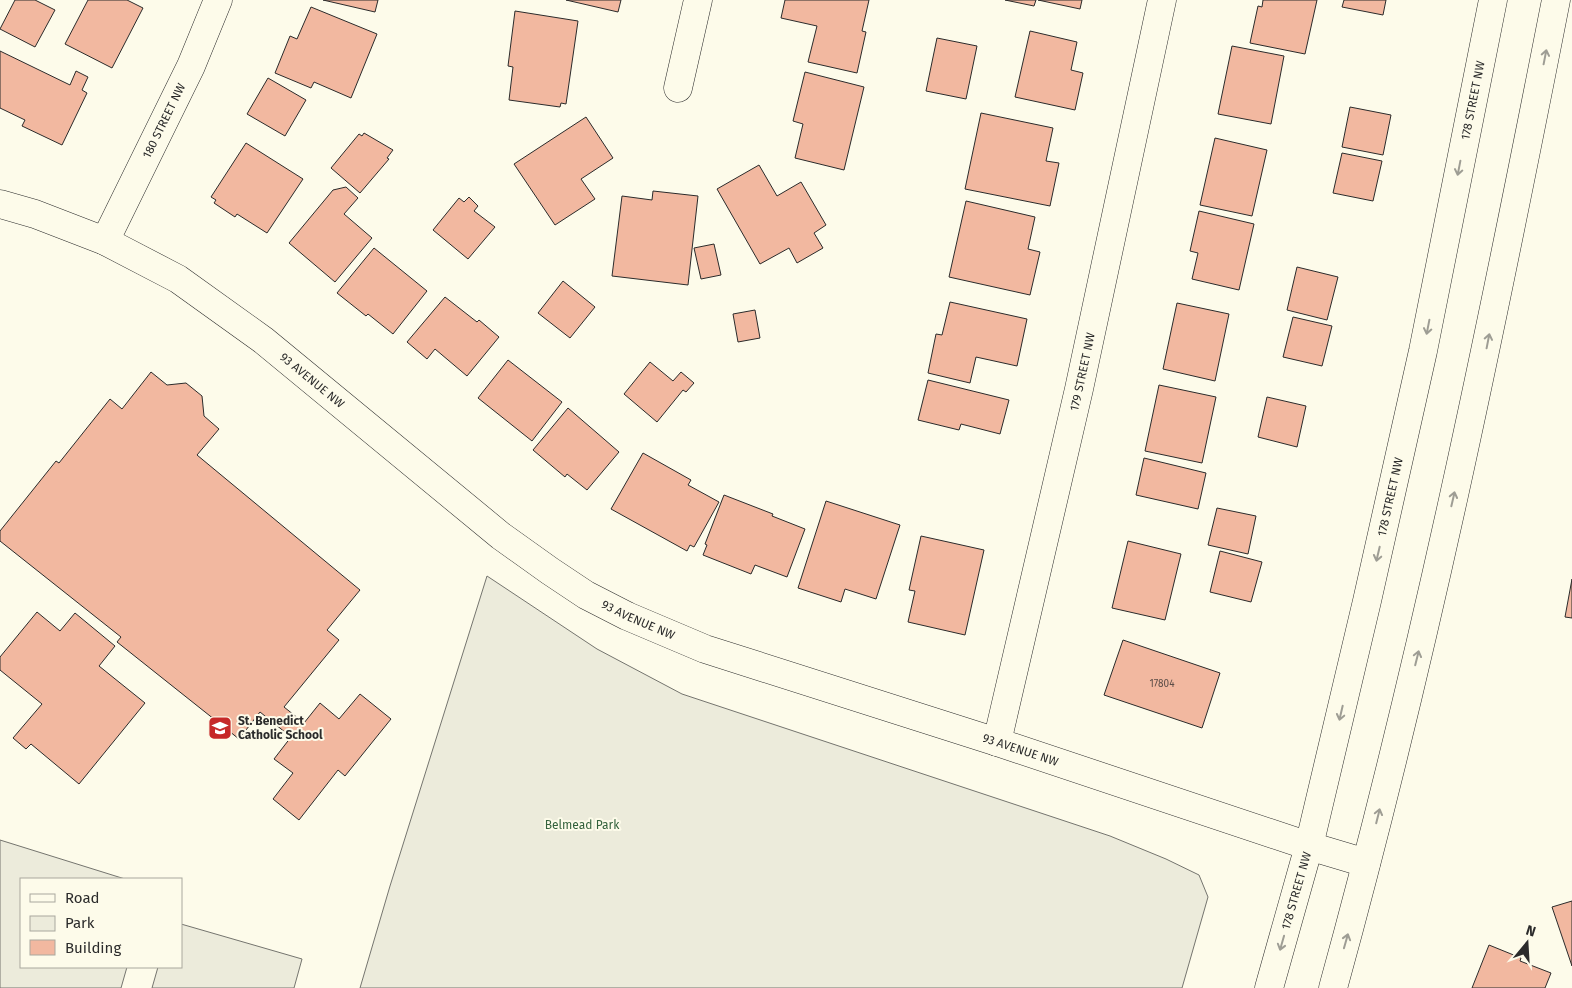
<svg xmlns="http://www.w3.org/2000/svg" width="1572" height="988" viewBox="0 0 1572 988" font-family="'Fira Sans',sans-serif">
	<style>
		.green { fill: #ecebdb; stroke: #74746e }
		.building { fill: #f2b8a0; stroke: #2b2b2b }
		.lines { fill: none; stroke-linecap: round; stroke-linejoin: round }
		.street-casing { stroke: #2b2b2b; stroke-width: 29 }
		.secondary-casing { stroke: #2b2b2b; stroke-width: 29 }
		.street { stroke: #fdfbea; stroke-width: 28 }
		.secondary { stroke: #fdfbea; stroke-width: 28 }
		.oneway { stroke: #9e9d94 }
		.labels { text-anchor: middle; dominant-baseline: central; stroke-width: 4; stroke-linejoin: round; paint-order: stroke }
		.number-label { font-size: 10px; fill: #5d4e48 }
		.street-label { font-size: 12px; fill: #2b2b2b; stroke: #fdfbea }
		.poi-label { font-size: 12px; font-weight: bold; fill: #2b2b2b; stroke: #fdfbea; text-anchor: start }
		.park-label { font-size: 12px; fill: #34623c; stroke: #fdfbea }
	</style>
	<rect width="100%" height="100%" fill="#fdfbea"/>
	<!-- green -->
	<g class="green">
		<path d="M 487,576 L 597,649 L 682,694 L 1110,836 L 1166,859 L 1199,875 L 1208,897 L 1182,988 L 360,988 L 390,886 Z"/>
		<path d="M 0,840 L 125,879 L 21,879 L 21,967 L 127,967 L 121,988 L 0,988 Z"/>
		<path d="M 181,924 L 302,959 L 294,988 L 152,988 L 158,967 L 181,967 Z"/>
	</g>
	<!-- building -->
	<g class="building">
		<path d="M 15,0 L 35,0 L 55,10 L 35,47 L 0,29 Z"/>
		<path d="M 88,0 L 127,0 L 143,8 L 112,68 L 65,44 Z"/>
		<path d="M 323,0 L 378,0 L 375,12 Z"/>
		<path d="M 566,0 L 621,0 L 618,12 Z"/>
		<path d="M 785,0 L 869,0 L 862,31 L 866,32 L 857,73 L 808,62 L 817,26 L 781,18 Z"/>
		<path d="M 1005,0 L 1036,0 L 1034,6 Z"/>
		<path d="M 1038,0 L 1082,0 L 1080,9 Z"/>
		<path d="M 1263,0 L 1317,0 L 1305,54 L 1250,43 L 1258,6 L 1262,7 Z"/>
		<path d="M 1344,0 L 1386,0 L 1383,15 L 1342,7 Z"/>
		<path d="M 311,7 L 377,34 L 351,98 L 314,82 L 311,88 L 275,73 L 290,36 L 297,39 Z"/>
		<path d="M 515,11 L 578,21 L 566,104 L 561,103 L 560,107 L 509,100 L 513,67 L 508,66 Z"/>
		<path d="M 1030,31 L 1077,42 L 1071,70 L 1083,73 L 1075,110 L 1015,97 Z"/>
		<path d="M 937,38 L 977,46 L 966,99 L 926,91 Z"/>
		<path d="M 1232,46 L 1284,56 L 1271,124 L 1218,114 Z"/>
		<path d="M 0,51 L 70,85 L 76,71 L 88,77 L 82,90 L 87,93 L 62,145 L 22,126 L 25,120 L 0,108 Z"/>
		<path d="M 805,72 L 864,87 L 844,170 L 795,158 L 803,124 L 793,121 Z"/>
		<path d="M 268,78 L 306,100 L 285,136 L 247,114 Z"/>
		<path d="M 1350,107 L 1391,115 L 1383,155 L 1342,147 Z"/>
		<path d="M 981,113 L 1053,128 L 1046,161 L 1059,163 L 1050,206 L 965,189 Z"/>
		<path d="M 586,117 L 613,158 L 581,179 L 595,199 L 555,225 L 514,164 Z"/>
		<path d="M 364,133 L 393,150 L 387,158 L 389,159 L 360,193 L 331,168 L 359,134 L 362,136 Z"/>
		<path d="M 1215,138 L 1267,150 L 1252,216 L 1200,205 Z"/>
		<path d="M 246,143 L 303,179 L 267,233 L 237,214 L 235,217 L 214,203 L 216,200 L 211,197 Z"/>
		<path d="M 1342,153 L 1382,161 L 1373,201 L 1333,193 Z"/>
		<path d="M 759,165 L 777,196 L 801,182 L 826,225 L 814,233 L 823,248 L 797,263 L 789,248 L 760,264 L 717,189 Z"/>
		<path d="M 346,187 L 358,198 L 344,214 L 372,238 L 335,282 L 289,243 L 333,190 Z"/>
		<path d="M 653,191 L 698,196 L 688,285 L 612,276 L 622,196 L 652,200 Z"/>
		<path d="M 469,197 L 478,206 L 474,211 L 495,227 L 468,259 L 433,230 L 459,198 L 464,202 Z"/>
		<path d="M 966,201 L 1035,217 L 1028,249 L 1040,252 L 1030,295 L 949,277 Z"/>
		<path d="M 1199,211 L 1254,224 L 1239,290 L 1192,279 L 1198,253 L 1190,251 Z"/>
		<path d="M 714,244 L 721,275 L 701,279 L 694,248 Z"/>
		<path d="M 374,248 L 427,291 L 393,334 L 368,314 L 366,316 L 337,293 Z"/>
		<path d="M 1297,267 L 1338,277 L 1327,320 L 1287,310 Z"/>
		<path d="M 563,281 L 595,307 L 570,338 L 538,313 Z"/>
		<path d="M 445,297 L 477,322 L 479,320 L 499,337 L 467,376 L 435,349 L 427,359 L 407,342 Z"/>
		<path d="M 950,302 L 1027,319 L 1017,366 L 976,357 L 970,383 L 928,373 L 936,334 L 942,335 Z"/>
		<path d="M 1177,303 L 1229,314 L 1215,381 L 1163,369 Z"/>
		<path d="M 755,310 L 760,338 L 738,342 L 733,314 Z"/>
		<path d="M 1293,317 L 1332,326 L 1322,366 L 1283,357 Z"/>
		<path d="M 508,360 L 562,402 L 532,441 L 478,398 Z"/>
		<path d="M 650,362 L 673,381 L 681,372 L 694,383 L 686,392 L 683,390 L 657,422 L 624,394 Z"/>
		<path d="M 151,372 L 167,385 L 186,383 L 202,396 L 204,416 L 219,429 L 197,455 L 360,590 L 327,630 L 339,640 L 284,707 L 304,723 L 320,703 L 339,719 L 360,694 L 391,719 L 345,776 L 338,770 L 299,820 L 273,799 L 293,773 L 274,759 L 291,737 L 260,712 L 239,739 L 117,642 L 121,637 L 0,541 L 0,531 L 56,461 L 59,463 L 110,399 L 122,409 Z"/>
		<path d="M 928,380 L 1009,400 L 1000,434 L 961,424 L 959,430 L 918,420 Z"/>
		<path d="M 1159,385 L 1216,397 L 1202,463 L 1145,451 Z"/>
		<path d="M 1267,397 L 1306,406 L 1297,447 L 1258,437 Z"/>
		<path d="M 568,408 L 619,452 L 587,490 L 567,474 L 565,477 L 533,450 Z"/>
		<path d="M 643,453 L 691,480 L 688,485 L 719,502 L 694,547 L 690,545 L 687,551 L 611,509 Z"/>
		<path d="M 1144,458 L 1206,473 L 1198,509 L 1136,495 Z"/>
		<path d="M 724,495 L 773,514 L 772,516 L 805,529 L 787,577 L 755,565 L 751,574 L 703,555 L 707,545 L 705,544 Z"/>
		<path d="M 826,501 L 900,525 L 876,599 L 845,589 L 841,602 L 798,588 Z"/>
		<path d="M 1217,508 L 1256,516 L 1248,554 L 1208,545 Z"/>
		<path d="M 921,536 L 984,550 L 965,635 L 908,622 L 915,591 L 909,590 Z"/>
		<path d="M 1128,541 L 1181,554 L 1165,620 L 1112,608 Z"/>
		<path d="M 1220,551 L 1262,562 L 1251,602 L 1210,592 Z"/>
		<path d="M 1572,579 L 1572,618 L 1565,617 Z"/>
		<path d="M 37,612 L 60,631 L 75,613 L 115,646 L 99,666 L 145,703 L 79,784 L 31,744 L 26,749 L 13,738 L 42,704 L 0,670 L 0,657 Z"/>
		<path d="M 1123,640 L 1220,673 L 1202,728 L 1104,695 Z"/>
		<path d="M 1572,901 L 1572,966 L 1552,907 Z"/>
		<path d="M 1489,945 L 1521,958 L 1520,961 L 1551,973 L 1545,988 L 1472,988 Z"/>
	</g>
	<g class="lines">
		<!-- street casing -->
		<g class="street-casing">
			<g id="street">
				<path d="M 678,88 L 698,0"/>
				<path id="s1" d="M 0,204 L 35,214 L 105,241 L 178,279 L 263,340 L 501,536 L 550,571 L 586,595 L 627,616 L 705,649 L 997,742 L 1309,846 L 1366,863"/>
				<path id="s2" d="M 105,241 L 191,66 L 218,0"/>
				<path id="s3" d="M 997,742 L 1079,389 L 1162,0"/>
			</g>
		</g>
		<!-- secondary casing -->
		<g class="secondary-casing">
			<g id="secondary">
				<path id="s4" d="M 1269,988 L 1309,846 L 1367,601 L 1423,351 L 1493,0"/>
				<path d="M 1333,988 C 1423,662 1491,331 1556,0"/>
			</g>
		</g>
		<!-- street -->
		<use href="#street" class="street"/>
		<!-- secondary -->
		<use href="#secondary" class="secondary"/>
	</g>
	<!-- one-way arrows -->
	<defs><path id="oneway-shaft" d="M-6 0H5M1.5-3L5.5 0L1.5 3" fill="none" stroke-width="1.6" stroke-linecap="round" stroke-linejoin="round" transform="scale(1.25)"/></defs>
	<g class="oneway">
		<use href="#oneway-shaft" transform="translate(1545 57) rotate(-79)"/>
		<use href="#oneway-shaft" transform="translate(1459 168) rotate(101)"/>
		<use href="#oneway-shaft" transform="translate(1428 327) rotate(101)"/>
		<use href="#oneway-shaft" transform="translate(1488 341) rotate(-79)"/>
		<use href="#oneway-shaft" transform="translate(1453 499) rotate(-77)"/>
		<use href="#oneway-shaft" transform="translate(1378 554) rotate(103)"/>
		<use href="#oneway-shaft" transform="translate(1417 658) rotate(-76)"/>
		<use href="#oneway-shaft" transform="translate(1341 713) rotate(103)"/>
		<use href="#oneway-shaft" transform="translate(1378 816) rotate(-76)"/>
		<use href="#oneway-shaft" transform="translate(1346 941) rotate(-74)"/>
		<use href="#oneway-shaft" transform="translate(1282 943) rotate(106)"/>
	</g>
	<!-- icons -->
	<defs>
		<g id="school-square" transform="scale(1.25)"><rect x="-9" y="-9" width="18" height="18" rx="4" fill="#c62828" stroke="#fdfbea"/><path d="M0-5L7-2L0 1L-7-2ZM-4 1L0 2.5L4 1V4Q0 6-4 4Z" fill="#fff"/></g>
	</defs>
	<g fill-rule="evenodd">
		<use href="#school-square" x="220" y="728"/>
	</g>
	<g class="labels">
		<!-- number labels -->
		<g class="number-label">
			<text x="1162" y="684">17804</text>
		</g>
		<!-- street labels -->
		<g class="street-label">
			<text stroke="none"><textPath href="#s4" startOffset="911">178 STREET NW</textPath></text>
			<text stroke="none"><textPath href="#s2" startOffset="134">180 STREET NW</textPath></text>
			<text stroke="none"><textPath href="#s3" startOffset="380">179 STREET NW</textPath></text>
			<text stroke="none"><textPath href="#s1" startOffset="362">93 AVENUE NW</textPath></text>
			<text stroke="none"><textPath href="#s4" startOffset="506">178 STREET NW</textPath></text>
			<text stroke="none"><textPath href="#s1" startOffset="768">93 AVENUE NW</textPath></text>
			<text stroke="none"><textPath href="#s1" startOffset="1172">93 AVENUE NW</textPath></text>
			<text stroke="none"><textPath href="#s4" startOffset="101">178 STREET NW</textPath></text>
		</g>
		<!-- poi labels -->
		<g class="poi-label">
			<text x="238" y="721">St. Benedict<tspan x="238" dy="14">Catholic School</tspan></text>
		</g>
		<!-- park labels -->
		<g class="park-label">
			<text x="582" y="825">Belmead Park</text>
		</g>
	</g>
	<!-- legend -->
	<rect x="20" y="878" width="162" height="90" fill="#fdfbea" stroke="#a9a89e"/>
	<rect x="30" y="894" width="25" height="8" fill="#fdfbea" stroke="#a9a89e"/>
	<text x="65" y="903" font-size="15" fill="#2b2b2b">Road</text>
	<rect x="30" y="916" width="25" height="15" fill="#ecebdb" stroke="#a9a89e"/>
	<text x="65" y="928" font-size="15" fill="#2b2b2b">Park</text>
	<rect x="30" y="940" width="25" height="15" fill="#f2b8a0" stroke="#a9a89e"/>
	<text x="65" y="953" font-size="15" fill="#2b2b2b">Building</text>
	<!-- north arrow -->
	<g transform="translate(1527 943) rotate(18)" stroke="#fdfbea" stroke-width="4" paint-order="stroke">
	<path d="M0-4L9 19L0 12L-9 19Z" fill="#2b2b2b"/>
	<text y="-8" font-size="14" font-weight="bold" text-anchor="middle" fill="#2b2b2b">N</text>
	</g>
</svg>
